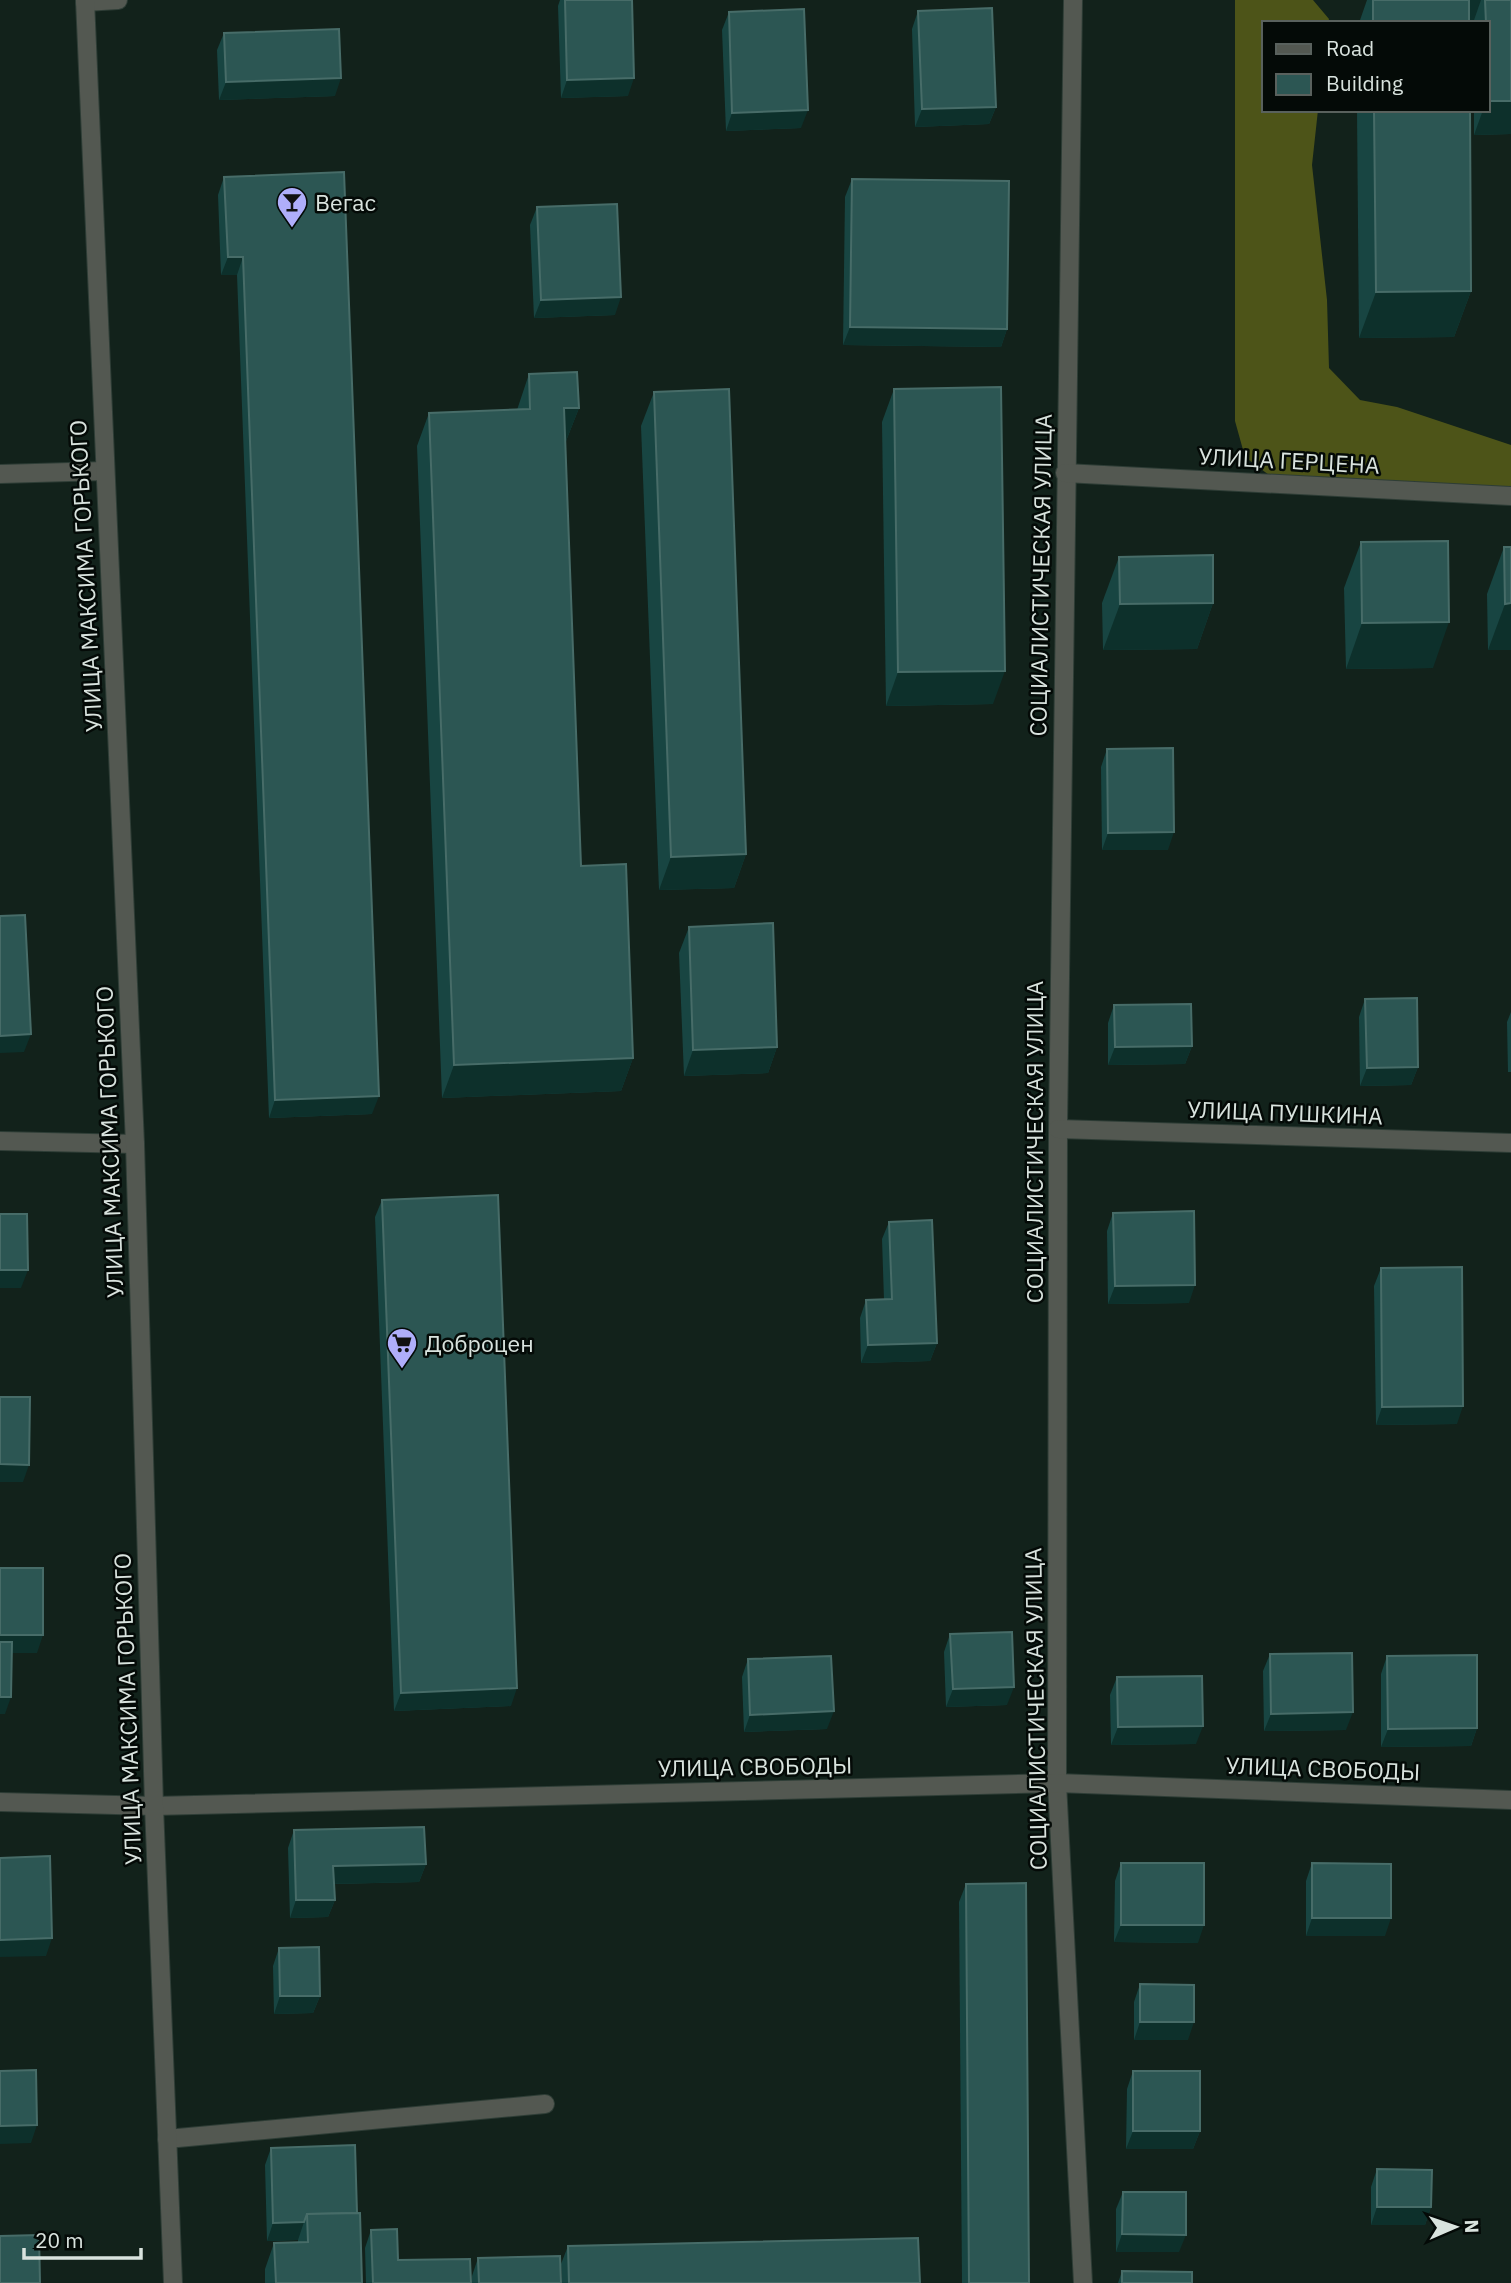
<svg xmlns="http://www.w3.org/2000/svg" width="1511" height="2283" viewBox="0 0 1511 2283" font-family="'IBM Plex Sans',sans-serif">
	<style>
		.forest { fill: #4d5418 }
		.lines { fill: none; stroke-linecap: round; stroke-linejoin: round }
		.minor-casing { stroke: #2e3d36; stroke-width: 20 }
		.tertiary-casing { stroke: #2e3d36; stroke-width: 20 }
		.minor { stroke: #535851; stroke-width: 18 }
		.tertiary { stroke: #535851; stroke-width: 18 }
		.wall { fill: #184542 }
		.shaded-wall { fill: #0d302b }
		.building { fill: #2c5653; stroke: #476c68; stroke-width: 2 }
		.labels { text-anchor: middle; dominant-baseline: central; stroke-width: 5; stroke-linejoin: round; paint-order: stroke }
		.poi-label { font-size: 23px; fill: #d9e3de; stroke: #040a07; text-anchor: start }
		.street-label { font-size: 23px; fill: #d9e3de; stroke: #040a07 }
	</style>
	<rect width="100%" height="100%" fill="#12221b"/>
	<!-- forest -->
	<path class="forest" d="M 1235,0 L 1313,0 L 1329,19 L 1328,23 L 1264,23 L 1264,110 L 1318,110 L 1312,165 L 1327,300 L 1329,368 L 1360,400 L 1397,407 L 1511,445 L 1511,489 L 1273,478 L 1245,457 L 1235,421 Z"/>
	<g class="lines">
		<!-- minor casing -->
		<g class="minor-casing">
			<g id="minor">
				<path d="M 1073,0 L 1058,1129 L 1057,1783 L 1083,2283"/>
				<path d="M 85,2 L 118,0"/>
				<path d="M 1065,473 L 1511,496"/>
				<path d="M 0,474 L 105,471"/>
				<path d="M 1058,1129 L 1511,1143"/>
				<path d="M 0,1141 L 135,1144"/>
				<path d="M 0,1802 L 154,1806 L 1057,1783 L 1511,1800"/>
				<path d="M 167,2139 L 545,2104"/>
			</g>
		</g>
		<!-- tertiary casing -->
		<g class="tertiary-casing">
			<path id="tertiary" d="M 85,0 L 135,1144 L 154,1806 L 173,2283"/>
		</g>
		<!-- minor -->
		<use href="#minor" class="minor"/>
		<!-- tertiary -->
		<use href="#tertiary" class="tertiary"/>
	</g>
	<!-- wall -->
	<g class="wall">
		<path d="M 560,0 L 632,0 L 628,96 L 561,98 L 558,6 Z"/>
		<path d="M 1367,0 L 1511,0 L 1511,134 L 1474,135 L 1474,110 L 1488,110 L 1488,23 L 1359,23 Z"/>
		<path d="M 918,11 L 996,107 L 989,124 L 915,127 L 912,29 Z"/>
		<path d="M 729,12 L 801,128 L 726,131 L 722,30 Z"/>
		<path d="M 224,33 L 335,96 L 219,100 L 217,50 Z"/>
		<path d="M 1357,110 L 1470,110 L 1471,291 L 1454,337 L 1359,338 Z"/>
		<path d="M 344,172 L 372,1114 L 269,1118 L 237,275 L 221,275 L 218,195 L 224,177 Z"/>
		<path d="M 852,179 L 1007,329 L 1001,347 L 843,345 L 845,197 Z"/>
		<path d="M 537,207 L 615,315 L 534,318 L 530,225 Z"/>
		<path d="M 529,374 L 579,408 L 566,441 L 565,441 L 581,866 L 633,1058 L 621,1091 L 442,1098 L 417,446 L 429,413 L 517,410 Z"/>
		<path d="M 894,389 L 993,704 L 886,706 L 882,422 Z"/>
		<path d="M 654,392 L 746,854 L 734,888 L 659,890 L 641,426 Z"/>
		<path d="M 1361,542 L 1433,668 L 1346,669 L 1344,588 Z"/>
		<path d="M 1504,547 L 1511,547 L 1511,650 L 1488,650 L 1487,594 Z"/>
		<path d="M 1119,557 L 1213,603 L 1197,649 L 1103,650 L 1102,603 Z"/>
		<path d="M 1107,749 L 1168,850 L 1102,850 L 1101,767 Z"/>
		<path d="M 689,927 L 777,1047 L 768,1073 L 684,1076 L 679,953 Z"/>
		<path d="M 1365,999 L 1418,1067 L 1411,1085 L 1360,1086 L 1359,1017 Z"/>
		<path d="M 1114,1005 L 1192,1046 L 1185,1064 L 1108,1065 L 1108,1023 Z"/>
		<path d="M 1511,1012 L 1511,1072 L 1508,1072 L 1507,1022 Z"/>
		<path d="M 382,1200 L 511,1706 L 394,1711 L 375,1217 Z"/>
		<path d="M 1113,1213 L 1189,1303 L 1108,1304 L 1107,1231 Z"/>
		<path d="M 889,1222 L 937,1343 L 930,1361 L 861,1363 L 860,1318 L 866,1300 L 884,1300 L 882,1239 Z"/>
		<path d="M 1381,1268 L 1457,1424 L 1376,1425 L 1374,1286 Z"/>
		<path d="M 950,1634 L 1007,1705 L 946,1707 L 944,1652 Z"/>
		<path d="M 1270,1654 L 1346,1730 L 1264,1731 L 1263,1671 Z"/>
		<path d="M 1387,1656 L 1477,1728 L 1471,1746 L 1381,1747 L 1381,1674 Z"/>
		<path d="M 748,1659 L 827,1729 L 744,1732 L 742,1677 Z"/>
		<path d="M 1117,1677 L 1196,1744 L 1111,1745 L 1110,1695 Z"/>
		<path d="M 294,1830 L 426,1864 L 419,1882 L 334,1884 L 335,1900 L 328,1917 L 290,1918 L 288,1848 Z"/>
		<path d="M 1121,1863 L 1198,1943 L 1114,1942 L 1115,1881 Z"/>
		<path d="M 1312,1863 L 1385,1936 L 1306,1936 L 1306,1881 Z"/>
		<path d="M 966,1884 L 1029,2283 L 962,2283 L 959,1902 Z"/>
		<path d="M 279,1948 L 320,1996 L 313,2013 L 274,2014 L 273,1966 Z"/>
		<path d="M 1140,1984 L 1188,2040 L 1134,2040 L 1134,2002 Z"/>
		<path d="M 1133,2071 L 1200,2131 L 1193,2149 L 1126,2149 L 1127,2089 Z"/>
		<path d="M 271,2148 L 357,2213 L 362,2283 L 265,2283 L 265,2269 L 274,2243 L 298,2243 L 298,2240 L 267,2241 L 265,2165 Z"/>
		<path d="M 1377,2169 L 1431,2207 L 1425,2225 L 1371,2225 L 1371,2187 Z"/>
		<path d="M 1123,2192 L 1179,2252 L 1116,2252 L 1116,2209 Z"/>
		<path d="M 371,2230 L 398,2260 L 471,2283 L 366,2283 L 365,2248 Z"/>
		<path d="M 568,2246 L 920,2283 L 562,2283 L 561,2264 Z"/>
		<path d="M 478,2258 L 561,2283 L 472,2283 L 472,2276 Z"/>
		<path d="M 1122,2271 L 1192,2283 L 1118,2283 Z"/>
	</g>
	<!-- shaded-wall -->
	<g class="shaded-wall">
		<path d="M 1465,0 L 1481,0 L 1473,23 L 1457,23 Z"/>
		<path d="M 341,78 L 335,96 L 219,100 L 226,82 Z"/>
		<path d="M 634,78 L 628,96 L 561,98 L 567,80 Z"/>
		<path d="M 1488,101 L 1511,101 L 1511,134 L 1474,135 L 1483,110 L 1488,110 Z"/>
		<path d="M 996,107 L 989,124 L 915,127 L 922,109 Z"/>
		<path d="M 808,110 L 801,128 L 726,131 L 732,113 Z"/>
		<path d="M 228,257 L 243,257 L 237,275 L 221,275 Z"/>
		<path d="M 1471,291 L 1454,337 L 1359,338 L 1376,292 Z"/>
		<path d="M 621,297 L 615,315 L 534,318 L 541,300 Z"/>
		<path d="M 850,327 L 1007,329 L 1001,347 L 843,345 Z"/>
		<path d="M 564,408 L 579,408 L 566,441 L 552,442 Z"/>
		<path d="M 1213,603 L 1197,649 L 1103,650 L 1120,604 Z"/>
		<path d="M 1511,603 L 1511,650 L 1488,650 L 1505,604 Z"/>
		<path d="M 1449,622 L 1433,668 L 1346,669 L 1362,623 Z"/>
		<path d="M 1005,671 L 993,704 L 886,706 L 898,672 Z"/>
		<path d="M 1174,832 L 1168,850 L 1102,850 L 1108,833 Z"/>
		<path d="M 746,854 L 734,888 L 659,890 L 671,857 Z"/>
		<path d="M 31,1034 L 24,1052 L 0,1053 L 0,1036 Z"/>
		<path d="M 1192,1046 L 1185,1064 L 1108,1065 L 1115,1047 Z"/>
		<path d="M 777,1047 L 768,1073 L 684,1076 L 693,1050 Z"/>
		<path d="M 633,1058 L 621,1091 L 442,1098 L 454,1065 Z"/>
		<path d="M 1418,1067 L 1411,1085 L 1360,1086 L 1367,1068 Z"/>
		<path d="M 379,1096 L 372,1114 L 269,1118 L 275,1100 Z"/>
		<path d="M 0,1270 L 28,1270 L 21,1288 L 0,1288 Z"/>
		<path d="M 1195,1285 L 1189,1303 L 1108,1304 L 1115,1286 Z"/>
		<path d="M 937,1343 L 930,1361 L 861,1363 L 868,1345 Z"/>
		<path d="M 1463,1406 L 1457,1424 L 1376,1425 L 1382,1407 Z"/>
		<path d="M 0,1464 L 29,1465 L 23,1482 L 0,1482 Z"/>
		<path d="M 0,1635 L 43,1635 L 37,1653 L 0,1653 Z"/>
		<path d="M 1014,1687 L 1007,1705 L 946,1707 L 953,1689 Z"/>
		<path d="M 517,1688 L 511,1706 L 394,1711 L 401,1693 Z"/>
		<path d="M 0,1697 L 11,1697 L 5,1714 L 0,1714 Z"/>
		<path d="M 834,1711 L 827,1729 L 744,1732 L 750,1715 Z"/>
		<path d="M 1353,1712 L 1346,1730 L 1264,1731 L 1271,1714 Z"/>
		<path d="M 1203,1726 L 1196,1744 L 1111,1745 L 1118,1727 Z"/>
		<path d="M 1477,1728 L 1471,1746 L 1381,1747 L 1388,1729 Z"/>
		<path d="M 426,1864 L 419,1882 L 327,1884 L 333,1866 Z"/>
		<path d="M 296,1900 L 335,1900 L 328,1917 L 290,1918 Z"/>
		<path d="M 1312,1918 L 1391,1918 L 1385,1936 L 1306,1936 Z"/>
		<path d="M 1121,1925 L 1204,1925 L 1198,1943 L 1114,1942 Z"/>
		<path d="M 52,1938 L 46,1956 L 0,1957 L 0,1940 Z"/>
		<path d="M 280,1996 L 320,1996 L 313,2013 L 274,2014 Z"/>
		<path d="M 1140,2022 L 1194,2022 L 1188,2040 L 1134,2040 Z"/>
		<path d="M 37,2125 L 31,2143 L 0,2144 L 0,2126 Z"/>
		<path d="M 1133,2131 L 1200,2131 L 1193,2149 L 1126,2149 Z"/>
		<path d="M 1377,2207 L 1431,2207 L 1425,2225 L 1371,2225 Z"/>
		<path d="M 304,2222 L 298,2240 L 267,2241 L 273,2223 Z"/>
		<path d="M 1122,2234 L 1186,2235 L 1179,2252 L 1116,2252 Z"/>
	</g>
	<!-- building -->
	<g class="building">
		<path d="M 565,0 L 632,0 L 634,78 L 567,80 Z"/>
		<rect x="1373" y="0" width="96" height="23"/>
		<path d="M 1485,0 L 1511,0 L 1511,101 L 1488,101 L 1488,23 L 1486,23 Z"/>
		<path d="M 992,8 L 996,107 L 922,109 L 918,11 Z"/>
		<path d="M 804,9 L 808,110 L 732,113 L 729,12 Z"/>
		<path d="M 339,29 L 341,78 L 226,82 L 224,33 Z"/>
		<path d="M 1374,110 L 1470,110 L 1471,291 L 1376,292 Z"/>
		<path d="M 344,172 L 379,1096 L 275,1100 L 243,257 L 228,257 L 224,177 Z"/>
		<path d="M 852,179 L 1009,181 L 1007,329 L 850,327 Z"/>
		<path d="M 617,204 L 621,297 L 541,300 L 537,207 Z"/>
		<path d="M 577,372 L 579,408 L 564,408 L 581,866 L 626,864 L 633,1058 L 454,1065 L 429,413 L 530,409 L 529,374 Z"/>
		<path d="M 1001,387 L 1005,671 L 898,672 L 894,389 Z"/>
		<path d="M 729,389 L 746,854 L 671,857 L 654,392 Z"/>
		<path d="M 1448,541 L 1449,622 L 1362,623 L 1361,542 Z"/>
		<path d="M 1504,547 L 1511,547 L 1511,603 L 1505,604 Z"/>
		<path d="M 1213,555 L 1213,603 L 1120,604 L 1119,557 Z"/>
		<path d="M 1173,748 L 1174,832 L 1108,833 L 1107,749 Z"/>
		<path d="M 25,915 L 31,1034 L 0,1036 L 0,916 Z"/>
		<path d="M 773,923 L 777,1047 L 693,1050 L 689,927 Z"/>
		<path d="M 1417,998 L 1418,1067 L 1367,1068 L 1365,999 Z"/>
		<path d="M 1191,1004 L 1192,1046 L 1115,1047 L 1114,1005 Z"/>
		<path d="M 498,1195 L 517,1688 L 401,1693 L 382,1200 Z"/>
		<path d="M 1194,1211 L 1195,1285 L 1115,1286 L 1113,1213 Z"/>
		<path d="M 0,1214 L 27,1214 L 28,1270 L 0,1270 Z"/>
		<path d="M 932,1220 L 937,1343 L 868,1345 L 866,1300 L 892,1299 L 889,1222 Z"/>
		<path d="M 1462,1267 L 1463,1406 L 1382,1407 L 1381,1268 Z"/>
		<path d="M 0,1397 L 30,1397 L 29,1465 L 0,1464 Z"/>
		<rect x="0" y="1568" width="43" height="67"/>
		<path d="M 1012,1632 L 1014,1687 L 953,1689 L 950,1634 Z"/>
		<path d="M 0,1642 L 12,1642 L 11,1697 L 0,1697 Z"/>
		<path d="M 1352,1653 L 1353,1712 L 1271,1714 L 1270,1654 Z"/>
		<path d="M 1477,1655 L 1477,1728 L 1388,1729 L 1387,1656 Z"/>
		<path d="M 831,1656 L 834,1711 L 750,1715 L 748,1659 Z"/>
		<path d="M 1202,1676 L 1203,1726 L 1118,1727 L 1117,1677 Z"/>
		<path d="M 424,1827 L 426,1864 L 333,1866 L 335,1900 L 296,1900 L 294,1830 Z"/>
		<path d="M 50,1856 L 52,1938 L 0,1940 L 0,1858 Z"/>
		<rect x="1121" y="1863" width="83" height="62"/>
		<path d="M 1312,1863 L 1391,1864 L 1391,1918 L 1312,1918 Z"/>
		<path d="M 1026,1883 L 1029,2283 L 969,2283 L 966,1884 Z"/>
		<path d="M 319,1947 L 320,1996 L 280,1996 L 279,1948 Z"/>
		<path d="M 1140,1984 L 1194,1985 L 1194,2022 L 1140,2022 Z"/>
		<path d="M 36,2070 L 37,2125 L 0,2126 L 0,2071 Z"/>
		<rect x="1133" y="2071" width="67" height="60"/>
		<path d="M 355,2145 L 357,2213 L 307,2214 L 304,2222 L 273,2223 L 271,2148 Z"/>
		<path d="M 1377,2169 L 1432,2170 L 1431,2207 L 1377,2207 Z"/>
		<path d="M 1123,2192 L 1186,2192 L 1186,2235 L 1122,2234 Z"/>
		<path d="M 360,2213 L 362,2283 L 276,2283 L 274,2243 L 308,2242 L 307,2214 Z"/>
		<path d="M 397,2229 L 398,2260 L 470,2259 L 471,2283 L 373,2283 L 371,2230 Z"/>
		<path d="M 39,2235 L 40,2283 L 0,2283 L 0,2236 Z"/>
		<path d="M 918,2238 L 920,2283 L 569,2283 L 568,2246 Z"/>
		<path d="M 560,2256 L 561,2283 L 479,2283 L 478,2258 Z"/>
		<path d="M 1122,2271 L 1192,2272 L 1192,2283 L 1122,2283 Z"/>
	</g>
	<!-- icons -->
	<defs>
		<g id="bar-pin" transform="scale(1.575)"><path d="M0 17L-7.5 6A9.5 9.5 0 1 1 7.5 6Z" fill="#afaefa" stroke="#040a07"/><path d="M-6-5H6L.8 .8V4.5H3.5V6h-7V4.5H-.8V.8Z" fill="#111"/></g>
		<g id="supermarket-pin" transform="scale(1.575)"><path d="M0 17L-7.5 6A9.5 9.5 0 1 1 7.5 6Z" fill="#afaefa" stroke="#040a07"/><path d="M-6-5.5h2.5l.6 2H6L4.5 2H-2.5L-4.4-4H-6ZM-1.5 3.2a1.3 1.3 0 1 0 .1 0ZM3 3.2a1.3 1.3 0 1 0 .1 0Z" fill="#111"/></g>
	</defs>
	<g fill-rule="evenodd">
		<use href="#bar-pin" x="292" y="202"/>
		<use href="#supermarket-pin" x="402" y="1343"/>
	</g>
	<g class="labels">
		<!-- poi labels -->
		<g class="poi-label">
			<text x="315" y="202">Вегас</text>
			<text x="425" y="1343">Доброцен</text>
		</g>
		<!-- street labels -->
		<g class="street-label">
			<text transform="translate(1289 460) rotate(3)">УЛИЦА ГЕРЦЕНА</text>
			<text transform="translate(1040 575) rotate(-89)">СОЦИАЛИСТИЧЕСКАЯ УЛИЦА</text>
			<text transform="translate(85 576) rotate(-93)">УЛИЦА МАКСИМА ГОРЬКОГО</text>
			<text transform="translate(1285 1112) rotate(2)">УЛИЦА ПУШКИНА</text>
			<text transform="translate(109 1142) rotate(-92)">УЛИЦА МАКСИМА ГОРЬКОГО</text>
			<text transform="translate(1034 1142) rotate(-90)">СОЦИАЛИСТИЧЕСКАЯ УЛИЦА</text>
			<text transform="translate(127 1709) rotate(-92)">УЛИЦА МАКСИМА ГОРЬКОГО</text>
			<text transform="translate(1035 1709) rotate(-91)">СОЦИАЛИСТИЧЕСКАЯ УЛИЦА</text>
			<text transform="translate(755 1766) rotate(-1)">УЛИЦА СВОБОДЫ</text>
			<text transform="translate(1323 1768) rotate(2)">УЛИЦА СВОБОДЫ</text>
		</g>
	</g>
	<!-- legend -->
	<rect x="1262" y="21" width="228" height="91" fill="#040a07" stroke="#59615d" stroke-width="2"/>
	<rect x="1276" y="44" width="35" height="10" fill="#535851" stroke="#59615d" stroke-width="2"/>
	<text x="1326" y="56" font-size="21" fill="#d9e3de">Road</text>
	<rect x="1276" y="74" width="35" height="21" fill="#2c5653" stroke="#59615d" stroke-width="2"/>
	<text x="1326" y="91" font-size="21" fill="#d9e3de">Building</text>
	<!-- north arrow -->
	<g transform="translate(1455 2227) rotate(88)" stroke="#040a07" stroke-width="5" paint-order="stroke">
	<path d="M0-5L12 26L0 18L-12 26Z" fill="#d9e3de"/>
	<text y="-10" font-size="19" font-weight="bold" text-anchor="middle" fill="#d9e3de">N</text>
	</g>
	<!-- scale -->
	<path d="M24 2248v10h117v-10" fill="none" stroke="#d9e3de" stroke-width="3.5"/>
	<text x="35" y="2248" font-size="21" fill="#d9e3de" stroke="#040a07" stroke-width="5" paint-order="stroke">20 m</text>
</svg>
